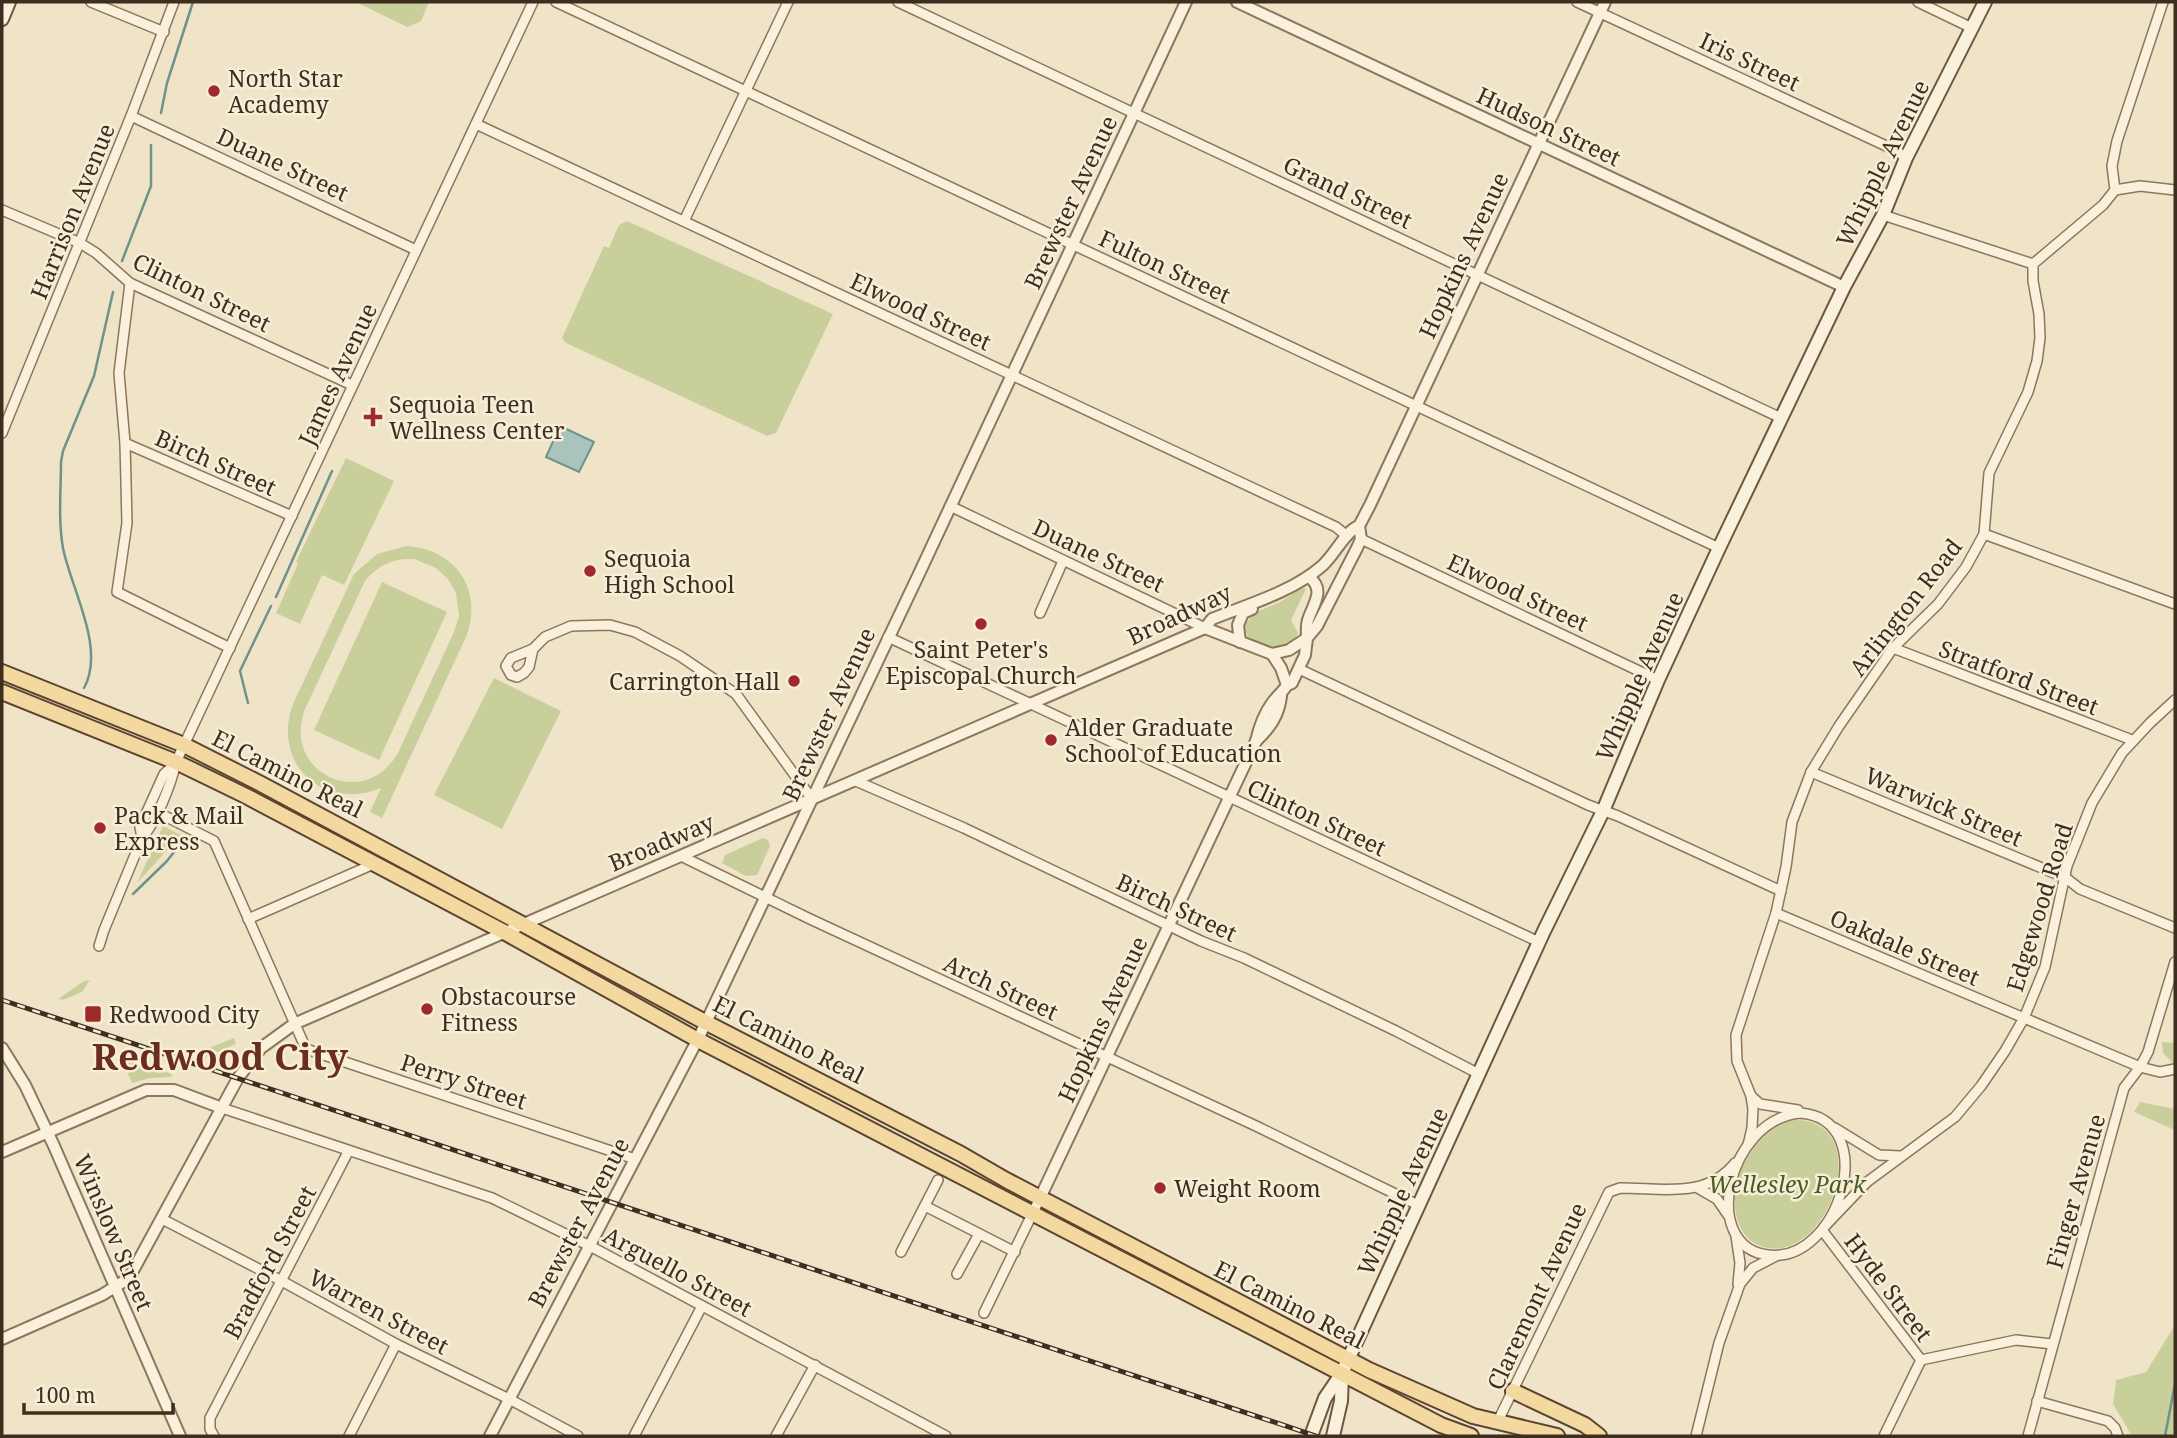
<svg xmlns="http://www.w3.org/2000/svg" width="2177" height="1438" viewBox="0 0 2177 1438" font-family="'Noto Serif',serif">
	<style>
		.green { fill: #c9cf9b; fill-rule: evenodd }
		.water { fill: #a9c4bc; stroke: #6f938a; stroke-width: 2 }
		.lines { fill: none; stroke-linecap: round; stroke-linejoin: round }
		.stream { stroke: #6f938a; stroke-width: 2.5 }
		.minor-casing { stroke: #8d765c; stroke-width: 12 }
		.tertiary-casing { stroke: #8d765c; stroke-width: 14 }
		.secondary-casing { stroke: #6f573f; stroke-width: 16 }
		.primary-casing { stroke: #5b4430; stroke-width: 18 }
		.minor { stroke: #faf1dc; stroke-width: 9 }
		.tertiary { stroke: #faf1dc; stroke-width: 10 }
		.secondary { stroke: #faf1dc; stroke-width: 12 }
		.primary { stroke: #f3d9a0; stroke-width: 14 }
		.rail-casing { stroke: #3d2e20; stroke-width: 5 }
		.rail { stroke: #f7eed8; stroke-width: 2.5; stroke-dasharray: 8; stroke-linecap: butt }
		.poi-dot { fill: #9e2a2b; stroke: #f7eed8; stroke-width: 2.5 }
		.labels { text-anchor: middle; dominant-baseline: central; stroke-width: 5; stroke-linejoin: round; paint-order: stroke }
		.street-label { font-size: 23px; fill: #3d2e20; stroke: #f7eed8 }
		.poi-label { font-size: 23px; fill: #3d2e20; stroke: #f7eed8; text-anchor: start }
		.park-label { font-size: 23px; font-style: italic; fill: #4d5a26; stroke: #f7eed8 }
		.town-label { font-size: 37px; font-weight: bold; fill: #6b2e1e; stroke: #f7eed8 }
	</style>
	<rect width="100%" height="100%" fill="#f0e4c8"/>
	<!-- green -->
	<g class="green">
		<path d="M 356,2 L 429,2 L 421,21 L 407,27 Z"/>
		<path d="M 627,221 L 833,314 L 776,433 L 767,436 L 566,343 L 562,338 L 604,246 L 609,248 L 619,225 Z"/>
		<path d="M 346,458 L 394,481 L 344,585 L 322,575 L 300,624 L 276,613 L 298,564 L 296,562 Z"/>
		<path d="M 406,546 C 456,549 484,590 466,637 L 382,818 L 370,812 L 381,788 C 323,812 271,763 293,704 L 354,574 L 377,554 ZM 414,559 L 436,568 L 448,579 L 456,593 L 459,616 L 454,632 L 398,753 C 364,812 281,773 305,709 L 365,581 C 378,565 393,558 414,559 Z"/>
		<path d="M 382,582 L 447,612 L 379,760 L 314,730 Z"/>
		<path d="M 1302,588 L 1306,589 L 1291,620 L 1298,633 C 1295,638 1292,644 1286,647 C 1274,652 1256,645 1247,636 L 1245,625 L 1254,613 L 1280,602 Z"/>
		<path d="M 494,678 L 561,711 L 502,829 L 434,795 Z"/>
		<path d="M 163,826 L 181,835 L 137,883 Z"/>
		<path d="M 763,838 L 768,840 L 770,846 L 757,875 L 746,876 L 722,863 L 725,855 Z"/>
		<path d="M 90,980 L 82,992 L 63,1000 L 58,999 L 84,981 Z"/>
		<path d="M 234,1038 L 236,1044 L 204,1058 L 202,1051 Z"/>
		<path d="M 2162,1042 L 2175,1043 L 2175,1065 L 2163,1053 Z"/>
		<path d="M 121,1058 L 172,1074 L 171,1077 L 150,1078 L 132,1083 Z"/>
		<path d="M 2140,1102 L 2175,1109 L 2175,1130 L 2134,1112 Z"/>
		<path d="M 1789,1120 C 1882,1114 1828,1274 1758,1245 C 1748,1241 1742,1232 1738,1221 C 1725,1182 1753,1134 1789,1120 Z"/>
		<path d="M 2175,1325 L 2175,1436 L 2132,1436 L 2113,1404 L 2116,1380 L 2146,1372 Z"/>
	</g>
	<!-- water -->
	<path class="water" d="M 560,426 L 594,442 L 579,472 L 546,457 Z"/>
	<g class="lines">
		<!-- stream -->
		<g class="stream">
			<path d="M 161,113 L 167,83 L 193,2"/>
			<path d="M 122,261 L 151,186 L 151,145"/>
			<path d="M 276,597 L 332,471"/>
			<path d="M 84,688 C 106,648 71,589 63,548 C 58,520 61,490 61,462 L 63,451 L 94,376 L 113,292"/>
			<path d="M 248,703 L 240,671 L 271,606"/>
			<path d="M 133,894 L 167,861 L 185,838"/>
			<path d="M 2165,1436 L 2175,1384"/>
		</g>
		<!-- minor casing -->
		<g class="minor-casing">
			<g id="minor">
				<path d="M 91,2 L 164,32"/>
				<path d="M 556,2 L 1719,548"/>
				<path d="M 898,2 L 1781,418"/>
				<path d="M 1577,2 L 1897,151 L 1906,158"/>
				<path d="M 1918,2 L 1972,28"/>
				<path d="M 131,116 L 416,250"/>
				<path d="M 476,124 L 1336,527 L 1347,536"/>
				<path d="M 2115,190 L 2140,186 L 2175,190"/>
				<path d="M 2,210 L 80,243 L 96,253 L 130,283 L 352,385"/>
				<path d="M 1883,215 L 2033,264"/>
				<path d="M 684,221 L 788,2"/>
				<path d="M 130,283 L 119,373 L 125,443 L 127,523 L 117,592 L 230,648"/>
				<path d="M 2,433 L 131,116 L 174,2"/>
				<path d="M 125,443 L 292,516"/>
				<path d="M 950,506 L 1205,628"/>
				<path d="M 1984,534 L 2175,604"/>
				<path d="M 1361,539 L 1658,680"/>
				<path d="M 1040,613 L 1063,561"/>
				<path d="M 888,637 L 1539,942"/>
				<path d="M 1893,648 L 2132,740"/>
				<path d="M 533,649 L 529,667 L 524,673 L 517,677 L 511,675 L 506,666 L 511,658 L 533,649 L 545,637 L 571,626 L 610,625 L 635,632 L 680,656 L 736,694 L 812,799"/>
				<path d="M 1299,669 L 1588,805 L 1618,816 L 1781,891"/>
				<path d="M 1811,772 L 2066,878 L 2080,889 L 2175,928"/>
				<path d="M 856,781 L 964,828 L 1201,941 L 1244,958 L 1396,1031 L 1479,1074"/>
				<path d="M 157,812 L 214,841 L 306,1049 L 635,1159"/>
				<path d="M 142,838 L 140,827 L 164,774 L 175,764"/>
				<path d="M 681,856 L 810,919 L 1256,1126 L 1418,1205"/>
				<path d="M 1776,913 L 2140,1067 L 2160,1072 L 2175,1069"/>
				<path d="M 248,919 L 376,863"/>
				<path d="M 99,946 L 104,930 L 142,838 C 157,820 171,785 176,762 L 533,2"/>
				<path d="M 1751,1096 L 1760,1104 L 1798,1110"/>
				<path d="M 222,1108 L 492,1198 L 590,1246 L 946,1436"/>
				<path d="M 1800,1113 C 1882,1119 1840,1264 1768,1255 C 1699,1247 1727,1120 1800,1113 Z"/>
				<path d="M 1835,1128 L 1879,1155 L 1900,1156"/>
				<path d="M 1748,1145 L 1752,1128 L 1753,1109 L 1751,1096 L 1737,1061 L 1736,1035 L 1776,913 L 1786,867 L 1792,822 L 1811,772 L 1839,726 L 1893,648 L 1938,604 L 1966,567 L 1984,534 L 1989,473 L 2028,392 L 2037,361 L 2040,338 L 2039,314 L 2033,281 L 2033,264 L 2103,205 L 2115,190 L 2112,166 L 2117,141 L 2163,2"/>
				<path d="M 1698,1188 L 1717,1199 L 1728,1215"/>
				<path d="M 925,1206 L 1015,1252"/>
				<path d="M 162,1219 L 280,1280 L 396,1344 L 509,1399 L 578,1436"/>
				<path d="M 1824,1227 L 1867,1182 L 1955,1117 L 1981,1086 L 2005,1051 L 2024,1018 L 2045,967 L 2067,866 L 2092,803 L 2122,753 L 2150,723 L 2175,700"/>
				<path d="M 1822,1230 L 1921,1360 L 2016,1340 L 2052,1344"/>
				<path d="M 1736,1236 L 1740,1263 L 1738,1284"/>
				<path d="M 901,1252 L 938,1180"/>
				<path d="M 957,1274 L 979,1234"/>
				<path d="M 984,1313 L 1040,1198"/>
				<path d="M 2037,1401 L 2108,1421 L 2115,1428 L 2118,1436"/>
				<path d="M 1497,1423 L 1609,1192 L 1620,1188 C 1663,1188 1706,1199 1735,1163"/>
				<path d="M 214,1436 L 210,1429 L 210,1418 L 348,1152"/>
				<path d="M 349,1436 L 396,1344"/>
				<path d="M 634,1436 L 702,1306"/>
				<path d="M 776,1436 L 815,1365"/>
				<path d="M 1696,1436 L 1719,1343 L 1740,1284 L 1753,1268 L 1776,1256"/>
				<path d="M 1884,1436 L 1921,1360"/>
				<path d="M 2028,1436 L 2124,1088 L 2140,1067 L 2148,1052 L 2175,962"/>
			</g>
		</g>
		<!-- tertiary casing -->
		<g class="tertiary-casing">
			<g id="tertiary">
				<path d="M 1237,2 L 1844,287"/>
				<path d="M 1205,628 L 1272,654 L 1281,668 L 1287,685"/>
				<path d="M 1240,642 L 1238,625 L 1243,613 L 1252,609"/>
				<path d="M 1272,654 L 1289,650 L 1307,638 C 1307,632 1306,626 1308,620 C 1313,604 1326,590 1309,577"/>
				<path d="M 1256,741 C 1270,728 1279,715 1281,696"/>
				<path d="M 2,1048 L 25,1085 L 54,1146 L 180,1436"/>
				<path d="M 2,1152 L 146,1090 L 174,1090 L 222,1108"/>
				<path d="M 1040,1198 L 1256,741 C 1259,728 1264,714 1272,703 C 1277,696 1283,692 1287,685 L 1292,683 L 1305,655 L 1307,638 L 1317,626 L 1357,548 L 1361,539 L 1359,526"/>
				<path d="M 2,1339 L 102,1295 L 129,1278 L 238,1078 L 261,1048 L 294,1024 L 1205,628 L 1212,619 C 1249,604 1292,592 1322,566 C 1334,556 1346,530 1359,526 L 1370,505 L 1605,2"/>
				<path d="M 490,1436 L 700,1035 L 918,576 L 1186,2"/>
			</g>
		</g>
		<!-- secondary casing -->
		<g class="secondary-casing">
			<g id="secondary">
				<path d="M 2,19 L 9,2"/>
				<path d="M 1311,1436 L 1325,1398 L 1342,1373 L 1544,931 L 1603,811 L 1658,680 L 1719,548 L 1844,287 L 1883,215 L 1906,158 L 1985,2"/>
				<path d="M 1333,1436 L 1341,1401 L 1342,1374"/>
			</g>
		</g>
		<!-- primary casing -->
		<g class="primary-casing">
			<g id="primary">
				<path d="M 2,672 L 184,745 L 261,784 L 705,1022 L 961,1154 L 1006,1180 L 1369,1370 L 1473,1416 L 1557,1436"/>
				<path d="M 2,692 L 176,762 L 246,796 L 504,932 L 698,1040 L 1441,1425 L 1471,1436"/>
				<path d="M 1513,1391 L 1585,1425 L 1599,1436"/>
			</g>
		</g>
		<!-- minor -->
		<use href="#minor" class="minor"/>
		<!-- tertiary -->
		<use href="#tertiary" class="tertiary"/>
		<!-- secondary -->
		<use href="#secondary" class="secondary"/>
		<!-- primary -->
		<use href="#primary" class="primary"/>
		<!-- rail casing -->
		<g class="rail-casing">
			<path id="rail" d="M 2,1000 L 1316,1436"/>
		</g>
		<!-- rail -->
		<use href="#rail" class="rail"/>
	</g>
	<!-- markers -->
	<g class="poi-dot">
		<circle cx="214" cy="91" r="7"/>
		<path d="M369.5 406.5h7v7h7v7h-7v7h-7v-7h-7v-7h7z"/>
		<circle cx="590" cy="571" r="7"/>
		<circle cx="981" cy="624" r="7"/>
		<circle cx="794" cy="681" r="7"/>
		<circle cx="1051" cy="740" r="7"/>
		<circle cx="100" cy="828" r="7"/>
		<circle cx="427" cy="1009" r="7"/>
		<rect x="84" y="1005" width="18" height="18" rx="3.5"/>
		<circle cx="1160" cy="1188" r="7"/>
	</g>
	<g class="labels">
		<!-- street labels -->
		<g class="street-label">
			<text transform="translate(1750 61) rotate(25)">Iris Street</text>
			<text transform="translate(1549 126) rotate(25)">Hudson Street</text>
			<text transform="translate(1882 163) rotate(-64)">Whipple Avenue</text>
			<text transform="translate(283 164) rotate(25)">Duane Street</text>
			<text transform="translate(1348 192) rotate(25)">Grand Street</text>
			<text transform="translate(1070 202) rotate(-65)">Brewster Avenue</text>
			<text transform="translate(72 211) rotate(-68)">Harrison Avenue</text>
			<text transform="translate(1463 255) rotate(-65)">Hopkins Avenue</text>
			<text transform="translate(1165 266) rotate(25)">Fulton Street</text>
			<text transform="translate(202 292) rotate(26)">Clinton Street</text>
			<text transform="translate(921 311) rotate(25)">Elwood Street</text>
			<text transform="translate(337 374) rotate(-65)">James Avenue</text>
			<text transform="translate(216 462) rotate(24)">Birch Street</text>
			<text transform="translate(1099 555) rotate(25)">Duane Street</text>
			<text transform="translate(1518 592) rotate(25)">Elwood Street</text>
			<text transform="translate(1905 607) rotate(-52)">Arlington Road</text>
			<text transform="translate(1179 614) rotate(-25)">Broadway</text>
			<text transform="translate(1639 676) rotate(-66)">Whipple Avenue</text>
			<text transform="translate(2019 677) rotate(21)">Stratford Street</text>
			<text transform="translate(828 714) rotate(-65)">Brewster Avenue</text>
			<text transform="translate(288 773) rotate(27)">El Camino Real</text>
			<text transform="translate(1944 806) rotate(23)">Warwick Street</text>
			<text transform="translate(1317 817) rotate(25)">Clinton Street</text>
			<text transform="translate(661 842) rotate(-23)">Broadway</text>
			<text transform="translate(1177 907) rotate(25)">Birch Street</text>
			<text transform="translate(2039 907) rotate(-73)">Edgewood Road</text>
			<text transform="translate(1905 947) rotate(23)">Oakdale Street</text>
			<text transform="translate(1001 987) rotate(25)">Arch Street</text>
			<text transform="translate(1102 1019) rotate(-65)">Hopkins Avenue</text>
			<text transform="translate(789 1039) rotate(27)">El Camino Real</text>
			<text transform="translate(464 1081) rotate(18)">Perry Street</text>
			<text transform="translate(1402 1191) rotate(-65)">Whipple Avenue</text>
			<text transform="translate(2075 1191) rotate(-74)">Finger Avenue</text>
			<text transform="translate(578 1222) rotate(-62)">Brewster Avenue</text>
			<text transform="translate(114 1232) rotate(67)">Winslow Street</text>
			<text transform="translate(269 1262) rotate(-62)">Bradford Street</text>
			<text transform="translate(678 1271) rotate(28)">Arguello Street</text>
			<text transform="translate(1889 1287) rotate(53)">Hyde Street</text>
			<text transform="translate(1536 1296) rotate(-65)">Claremont Avenue</text>
			<text transform="translate(1290 1304) rotate(27)">El Camino Real</text>
			<text transform="translate(379 1311) rotate(28)">Warren Street</text>
		</g>
		<!-- poi labels -->
		<g class="poi-label">
			<text x="228" y="78">North Star<tspan x="228" dy="26">Academy</tspan></text>
			<text x="389" y="404">Sequoia Teen<tspan x="389" dy="26">Wellness Center</tspan></text>
			<text x="604" y="558">Sequoia<tspan x="604" dy="26">High School</tspan></text>
			<text x="981" y="649" text-anchor="middle">Saint Peter's<tspan x="981" dy="26">Episcopal Church</tspan></text>
			<text x="780" y="681" text-anchor="end">Carrington Hall</text>
			<text x="1065" y="727">Alder Graduate<tspan x="1065" dy="26">School of Education</tspan></text>
			<text x="114" y="815">Pack &amp; Mail<tspan x="114" dy="26">Express</tspan></text>
			<text x="441" y="996">Obstacourse<tspan x="441" dy="26">Fitness</tspan></text>
			<text x="109" y="1014">Redwood City</text>
			<text x="1174" y="1188">Weight Room</text>
		</g>
		<!-- park labels -->
		<g class="park-label">
			<text x="1787" y="1184">Wellesley Park</text>
		</g>
		<!-- town labels -->
		<g class="town-label">
			<text x="220" y="1055">Redwood City</text>
		</g>
	</g>
	<!-- border -->
	<rect width="2177" height="1438" fill="none" stroke="#3d2e20" stroke-width="7"/>
	<!-- scale -->
	<path d="M24 1403v10h149v-10" fill="none" stroke="#3d2e20" stroke-width="3.5"/>
	<text x="35" y="1403" font-size="21" fill="#3d2e20" stroke="#f7eed8" stroke-width="5" paint-order="stroke">100 m</text>
</svg>
